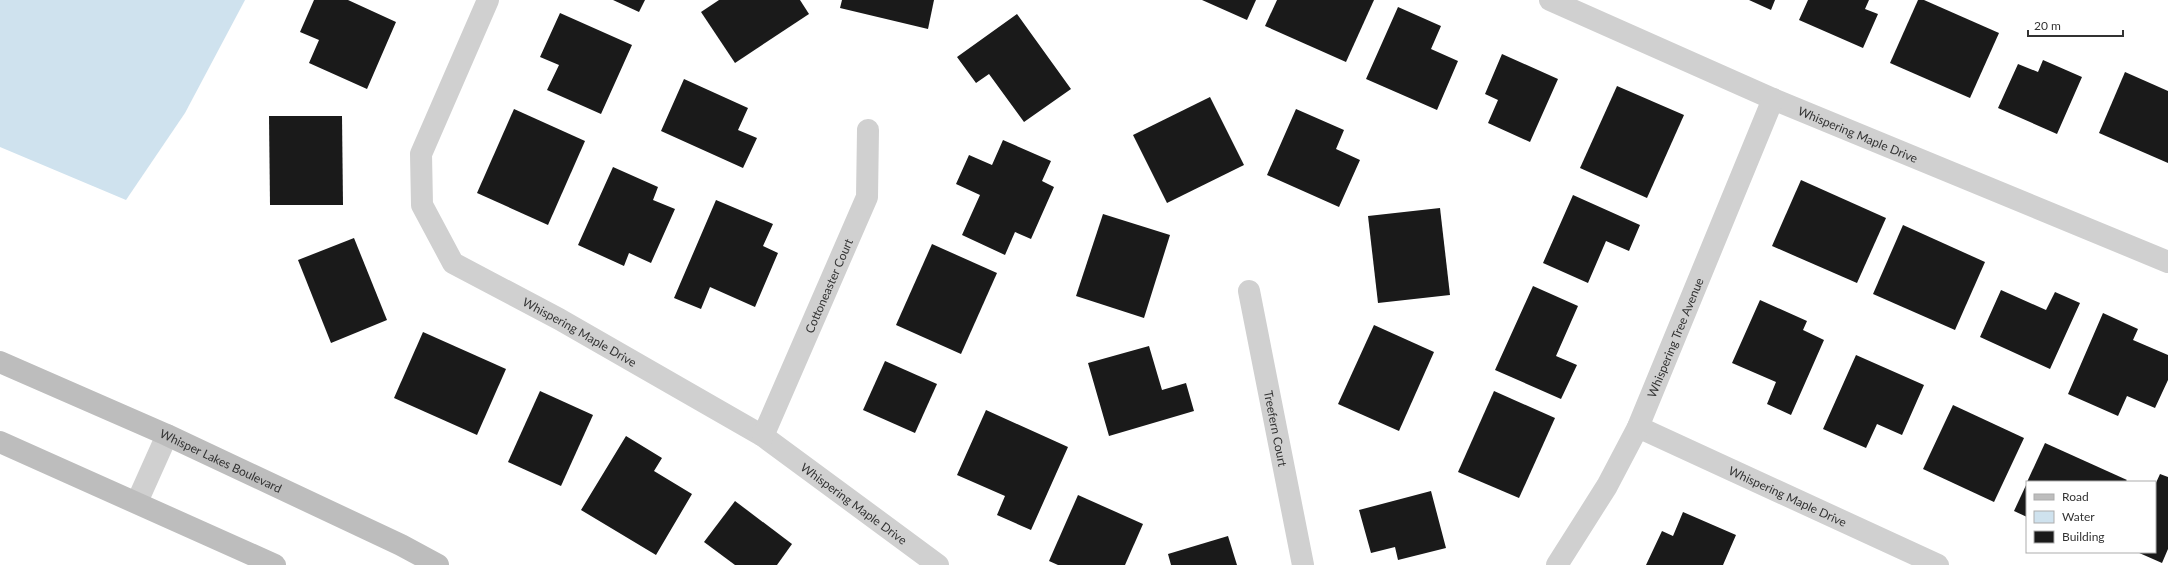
<svg xmlns="http://www.w3.org/2000/svg" width="2168" height="565" viewBox="0 0 2168 565" font-family="Lato,sans-serif">
	<style>
		.water { fill: #cfe2ee }
		.building { fill: #1a1a1a }
		.lines { fill: none; stroke-linecap: round; stroke-linejoin: round }
		.street { stroke: #d0d0d0; stroke-width: 22 }
		.secondary { stroke: #bdbdbd; stroke-width: 22 }
		.labels { text-anchor: middle; dominant-baseline: central; stroke-width: 4; stroke-linejoin: round; paint-order: stroke }
		.street-label { font-size: 12px; fill: #333; stroke: #fff }
	</style>
	<rect width="100%" height="100%" fill="#fff"/>
	<!-- water -->
	<path class="water" d="M 0,0 L 245,0 L 185,113 L 126,200 L 0,147 Z"/>
	<!-- building -->
	<g class="building">
		<path d="M 314,0 L 348,0 L 396,22 L 367,89 L 309,63 L 319,40 L 300,32 Z"/>
		<path d="M 613,0 L 645,0 L 639,12 Z"/>
		<path d="M 719,0 L 800,0 L 809,14 L 735,63 L 701,12 Z"/>
		<path d="M 842,0 L 934,0 L 928,29 L 840,8 Z"/>
		<path d="M 1202,0 L 1256,0 L 1247,20 Z"/>
		<path d="M 1277,0 L 1374,0 L 1346,62 L 1265,26 Z"/>
		<path d="M 1749,0 L 1775,0 L 1771,10 Z"/>
		<path d="M 1808,0 L 1869,0 L 1865,9 L 1878,14 L 1863,48 L 1799,20 Z"/>
		<path d="M 1918,0 L 1924,0 L 1999,33 L 1970,98 L 1890,63 Z"/>
		<path d="M 1398,7 L 1441,26 L 1431,49 L 1458,61 L 1437,110 L 1366,79 Z"/>
		<path d="M 560,13 L 632,45 L 601,114 L 547,90 L 559,65 L 540,57 Z"/>
		<path d="M 1017,14 L 1071,89 L 1024,122 L 989,74 L 976,83 L 957,57 Z"/>
		<path d="M 1502,54 L 1558,79 L 1530,142 L 1488,123 L 1498,100 L 1485,94 Z"/>
		<path d="M 2043,60 L 2082,77 L 2057,134 L 1998,108 L 2018,64 L 2038,72 Z"/>
		<path d="M 2125,72 L 2168,91 L 2168,163 L 2099,133 Z"/>
		<path d="M 684,79 L 748,108 L 738,130 L 757,138 L 743,168 L 661,131 Z"/>
		<path d="M 1617,86 L 1684,115 L 1647,198 L 1580,168 Z"/>
		<path d="M 1210,97 L 1244,165 L 1167,203 L 1133,135 Z"/>
		<path d="M 514,109 L 585,141 L 548,225 L 477,193 Z"/>
		<path d="M 1296,109 L 1344,130 L 1336,149 L 1360,160 L 1339,207 L 1267,175 Z"/>
		<path d="M 269,116 L 342,116 L 343,205 L 270,205 Z"/>
		<path d="M 1003,140 L 1051,161 L 1042,181 L 1054,187 L 1031,239 L 1015,232 L 1005,255 L 962,235 L 980,195 L 956,184 L 969,155 L 992,165 Z"/>
		<path d="M 613,167 L 658,187 L 653,200 L 675,209 L 651,263 L 629,253 L 624,266 L 578,245 Z"/>
		<path d="M 1801,180 L 1886,218 L 1857,283 L 1772,246 Z"/>
		<path d="M 1573,195 L 1640,225 L 1629,251 L 1606,241 L 1588,283 L 1543,263 Z"/>
		<path d="M 716,200 L 773,224 L 763,246 L 778,253 L 755,307 L 710,287 L 701,309 L 674,298 Z"/>
		<path d="M 1440,208 L 1450,295 L 1378,303 L 1368,216 Z"/>
		<path d="M 1103,214 L 1170,235 L 1144,318 L 1076,296 Z"/>
		<path d="M 1903,225 L 1985,262 L 1955,330 L 1873,294 Z"/>
		<path d="M 354,238 L 387,320 L 331,343 L 298,260 Z"/>
		<path d="M 932,244 L 997,273 L 961,354 L 896,325 Z"/>
		<path d="M 1533,286 L 1578,306 L 1556,356 L 1577,365 L 1561,399 L 1495,370 Z"/>
		<path d="M 2001,290 L 2046,310 L 2055,292 L 2080,303 L 2050,369 L 1980,337 Z"/>
		<path d="M 1760,300 L 1807,321 L 1803,330 L 1824,340 L 1791,415 L 1767,404 L 1776,382 L 1732,363 Z"/>
		<path d="M 2103,313 L 2138,329 L 2133,340 L 2168,355 L 2168,380 L 2155,408 L 2127,396 L 2118,416 L 2068,394 Z"/>
		<path d="M 1374,325 L 1434,352 L 1399,431 L 1338,404 Z"/>
		<path d="M 423,332 L 506,369 L 477,435 L 394,398 Z"/>
		<path d="M 1149,346 L 1162,390 L 1186,383 L 1194,411 L 1109,436 L 1088,363 Z"/>
		<path d="M 1856,355 L 1924,385 L 1902,435 L 1877,424 L 1866,448 L 1823,429 Z"/>
		<path d="M 885,361 L 937,384 L 915,433 L 863,410 Z"/>
		<path d="M 540,391 L 593,415 L 561,486 L 508,462 Z"/>
		<path d="M 1494,391 L 1555,418 L 1519,498 L 1458,472 Z"/>
		<path d="M 1953,405 L 2024,438 L 1994,502 L 1923,469 Z"/>
		<path d="M 986,410 L 1068,447 L 1031,530 L 997,515 L 1005,496 L 957,475 Z"/>
		<path d="M 626,436 L 662,458 L 654,471 L 692,494 L 656,555 L 581,510 Z"/>
		<path d="M 2045,443 L 2127,480 L 2125,482 L 2027,482 Z"/>
		<path d="M 2160,474 L 2168,477 L 2168,549 L 2162,563 L 2137,552 L 2155,552 L 2155,485 Z"/>
		<path d="M 2027,483 L 2027,517 L 2014,511 Z"/>
		<path d="M 1431,491 L 1446,548 L 1398,560 L 1395,547 L 1371,553 L 1359,510 Z"/>
		<path d="M 1078,495 L 1143,524 L 1125,565 L 1058,565 L 1049,561 Z"/>
		<path d="M 735,501 L 792,544 L 777,565 L 735,565 L 704,542 Z"/>
		<path d="M 1683,512 L 1736,535 L 1723,565 L 1646,565 L 1662,531 L 1673,536 Z"/>
		<path d="M 1228,536 L 1237,565 L 1171,565 L 1168,554 Z"/>
	</g>
	<g class="lines">
		<!-- street -->
		<g class="street">
			<path id="s1" d="M 488,0 L 421,154 L 422,205 L 453,263 L 559,319 L 763,436 L 938,565"/>
			<path id="s2" d="M 1550,0 L 1773,99 L 2168,262"/>
			<path id="s3" d="M 1249,291 L 1303,565"/>
			<path id="s4" d="M 1638,427 L 1938,565"/>
			<path id="s5" d="M 763,436 L 867,197 L 868,130"/>
			<path d="M 137,502 L 167,435"/>
			<path id="s6" d="M 1557,565 L 1607,486 L 1638,427 L 1773,99"/>
		</g>
		<!-- secondary -->
		<g class="secondary">
			<path id="s7" d="M 0,362 L 167,435 L 401,545 L 438,565"/>
			<path d="M 0,442 L 275,565"/>
		</g>
	</g>
	<g class="labels">
		<!-- street labels -->
		<g class="street-label">
			<text stroke="none"><textPath href="#s2" startOffset="336">Whispering Maple Drive</textPath></text>
			<text stroke="none"><textPath href="#s5" startOffset="164">Cottoneaster Court</textPath></text>
			<text stroke="none"><textPath href="#s1" startOffset="429">Whispering Maple Drive</textPath></text>
			<text stroke="none"><textPath href="#s6" startOffset="257">Whispering Tree Avenue</textPath></text>
			<text stroke="none"><textPath href="#s3" startOffset="140">Treefern Court</textPath></text>
			<text stroke="none"><textPath href="#s7" startOffset="242">Whisper Lakes Boulevard</textPath></text>
			<text stroke="none"><textPath href="#s4" startOffset="165">Whispering Maple Drive</textPath></text>
			<text stroke="none"><textPath href="#s1" startOffset="753">Whispering Maple Drive</textPath></text>
		</g>
	</g>
	<!-- legend -->
	<rect x="2026" y="481" width="130" height="72" fill="#ffffff" stroke="#adadad"/>
	<rect x="2034" y="494" width="20" height="6" fill="#bdbdbd" stroke="#adadad"/>
	<text x="2062" y="501" font-size="12" fill="#333333">Road</text>
	<rect x="2034" y="511" width="20" height="12" fill="#cfe2ee" stroke="#adadad"/>
	<text x="2062" y="521" font-size="12" fill="#333333">Water</text>
	<rect x="2034" y="531" width="20" height="12" fill="#1a1a1a" stroke="#adadad"/>
	<text x="2062" y="541" font-size="12" fill="#333333">Building</text>
	<!-- scale -->
	<path d="M2028 30v6h95v-6" fill="none" stroke="#333333" stroke-width="2"/>
	<text x="2034" y="30" font-size="12" fill="#333333" stroke="#ffffff" stroke-width="3" paint-order="stroke">20 m</text>
</svg>
